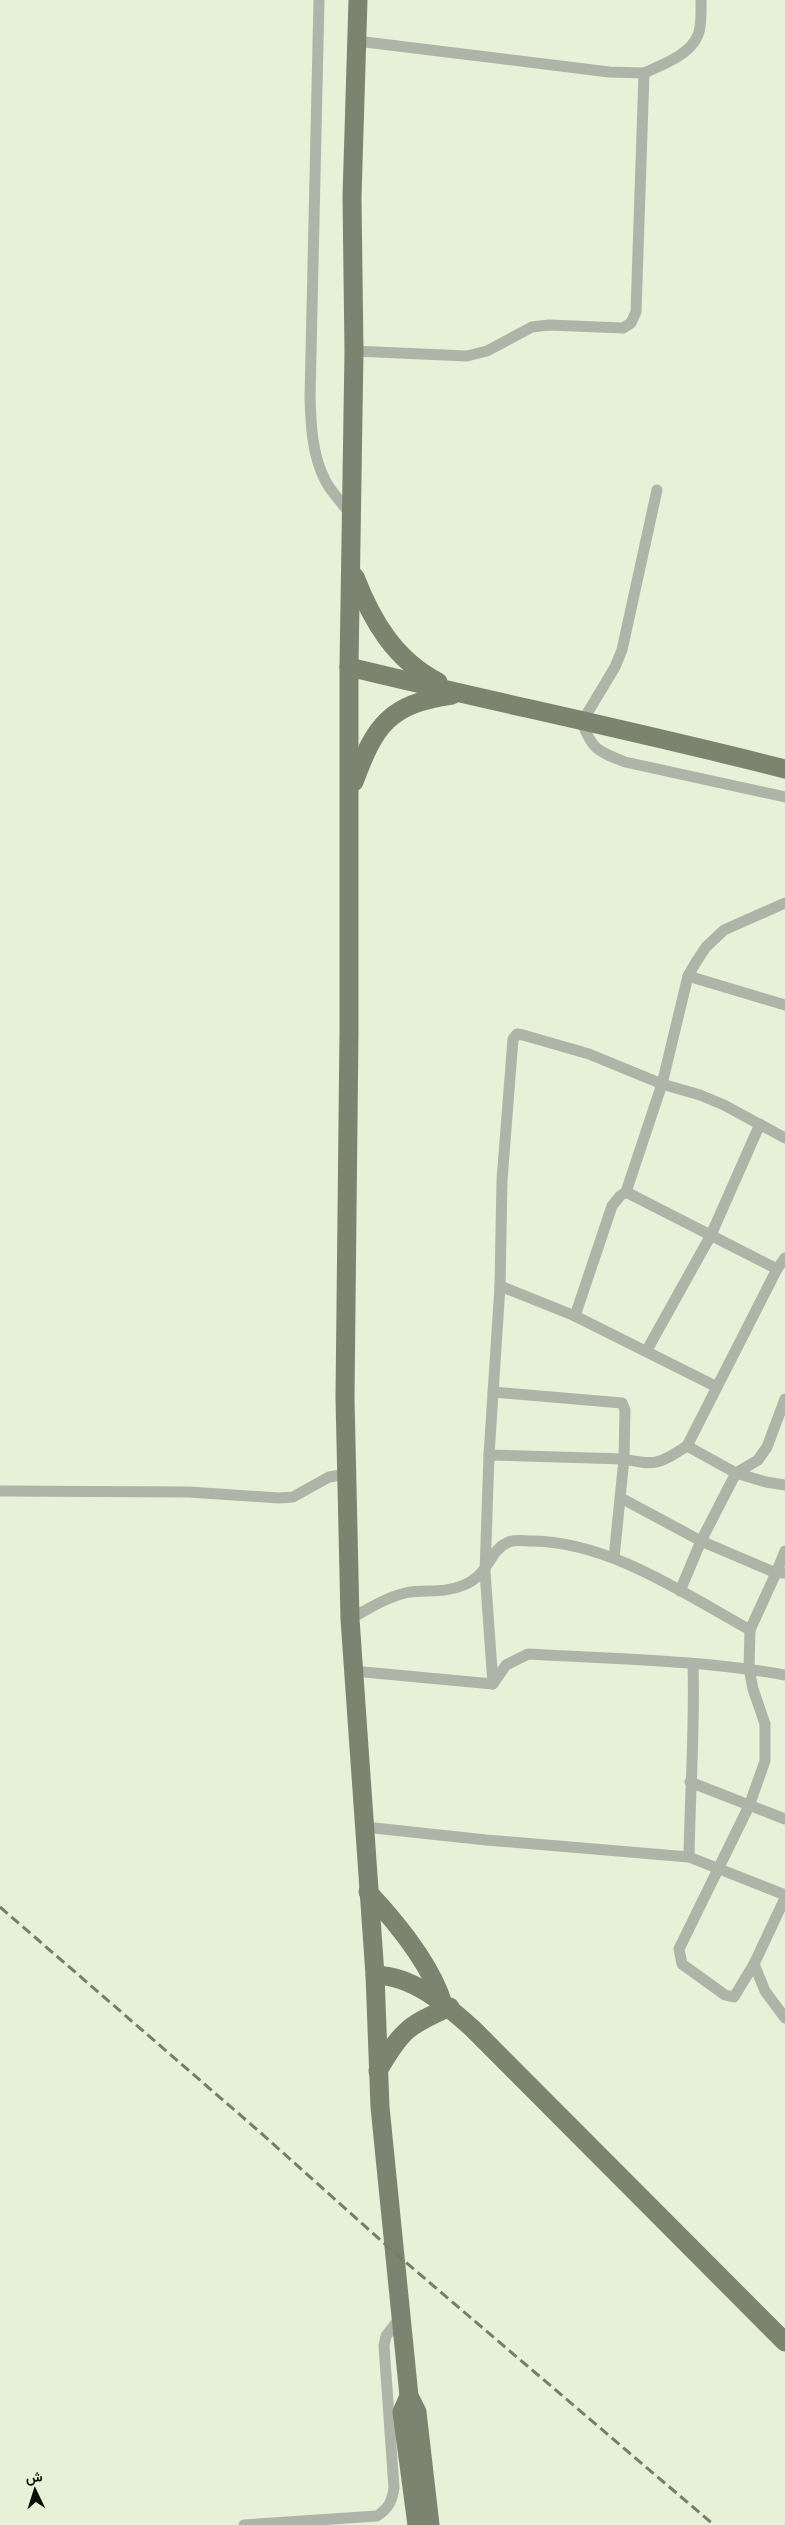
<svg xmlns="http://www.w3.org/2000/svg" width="785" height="2525" viewBox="0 0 785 2525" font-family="Cabin,Vazirmatn,sans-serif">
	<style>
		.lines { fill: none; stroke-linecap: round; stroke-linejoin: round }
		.minor { stroke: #afb4a8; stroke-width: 11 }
		.primary { stroke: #7c8470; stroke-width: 19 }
		.rail { stroke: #777d6c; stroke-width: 3; stroke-dasharray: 10 5; stroke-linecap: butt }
	</style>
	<rect width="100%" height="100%" fill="#e7f1d7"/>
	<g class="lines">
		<!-- minor -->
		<g class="minor">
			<path d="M 319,0 L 310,398 C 311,426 312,454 325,480 C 331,492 343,504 351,515"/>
			<path d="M 357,41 L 609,72 L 644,73"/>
			<path d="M 354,351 L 467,356 L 487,351 L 532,327 L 549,325 L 623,328 L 631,323 L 636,312 L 644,73 C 662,65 690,55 698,35 C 702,25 701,11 701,0"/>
			<path d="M 657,490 L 622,650 L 615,667 L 582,722 C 592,750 598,751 625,762 L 785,797"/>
			<path d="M 688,976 L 785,1005"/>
			<path d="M 626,1192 L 777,1269"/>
			<path d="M 500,1286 L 575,1316 L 717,1387"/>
			<path d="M 575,1316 L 612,1206 L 620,1196 L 626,1192 L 662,1084 L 688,976 L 696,962 L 706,947 L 724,930 L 785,903"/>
			<path d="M 647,1350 L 711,1235 L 760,1124"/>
			<path d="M 687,1446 L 777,1269 L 785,1258"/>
			<path d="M 489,1455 L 624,1459 L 625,1410 L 622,1403 L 493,1392"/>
			<path d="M 0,1491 L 189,1492 L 279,1498 L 293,1497 L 329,1477 L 347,1474"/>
			<path d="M 621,1498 L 701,1541 L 776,1573 L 785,1551"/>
			<path d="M 614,1558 L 624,1459 C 656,1466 659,1464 687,1446 L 736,1473 L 758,1460 L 767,1447 L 785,1399"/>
			<path d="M 680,1591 L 701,1541 L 736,1473 L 766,1482 L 785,1485"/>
			<path d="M 350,1619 C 368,1609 385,1598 405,1593 C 425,1588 440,1595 464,1585 C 491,1574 488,1550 509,1542 C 515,1539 524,1541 531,1541 C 608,1541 685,1594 750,1630 L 749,1669 L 753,1689 L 765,1724 L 765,1761 L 749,1806 L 679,1949 L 682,1964 L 725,1995 L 734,1997 L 754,1964 L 785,1898"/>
			<path d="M 750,1630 L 776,1573 L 785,1573"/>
			<path d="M 353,1671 L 493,1684 L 506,1665 L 528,1654 C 613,1659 701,1660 785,1675"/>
			<path d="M 493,1684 L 485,1572 L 489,1455 L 500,1286 L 502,1180 L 513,1039 L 517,1034 L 523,1035 L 589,1054 L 662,1084 L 700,1095 L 724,1105 L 785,1138"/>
			<path d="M 690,1782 L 785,1819"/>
			<path d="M 365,1827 L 486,1840 L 689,1857 C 690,1793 695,1728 693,1664"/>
			<path d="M 689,1857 L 785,1895"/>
			<path d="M 754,1964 L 765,1991 L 785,2018"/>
			<path d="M 244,2525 L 377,2516 C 389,2508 392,2501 394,2488 L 384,2346 L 386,2336 L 400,2318"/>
		</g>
		<!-- primary -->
		<g class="primary">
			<path d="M 358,0 L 352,197 L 354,351 L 349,667 L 349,1031 L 345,1398 L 350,1619 L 375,1975 L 380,2107 L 409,2396 L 417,2412 L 430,2525"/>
			<path d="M 355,577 C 372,621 395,660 438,682"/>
			<path d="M 349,667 C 494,702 640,732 785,769"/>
			<path d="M 354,782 C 375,725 389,704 452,695"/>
			<path d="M 368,1892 C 396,1922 431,1964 443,2004"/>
			<path d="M 375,1975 C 413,1976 444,2003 472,2028 L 785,2342"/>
			<path d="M 378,2071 C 401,2031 408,2025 450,2007"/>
			<path d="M 409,2396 L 402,2412 L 417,2525"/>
		</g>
		<!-- rail -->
		<path class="rail" d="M 0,1907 L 261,2133 L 396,2254 L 714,2525"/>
	</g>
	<!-- north arrow -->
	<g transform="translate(35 2490) rotate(356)" stroke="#e7f1d7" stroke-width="4" paint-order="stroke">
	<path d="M0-4L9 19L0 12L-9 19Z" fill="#0a0d05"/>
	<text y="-8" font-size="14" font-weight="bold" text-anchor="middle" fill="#0a0d05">ش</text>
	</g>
</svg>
